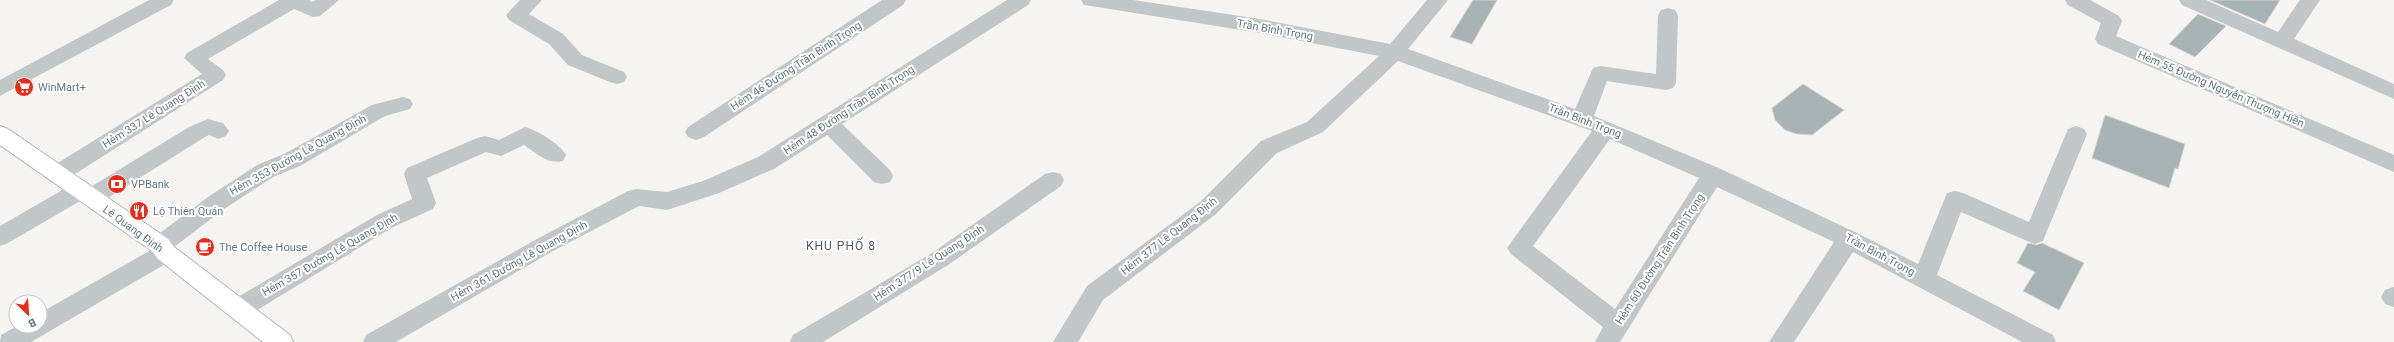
<svg xmlns="http://www.w3.org/2000/svg" width="2394" height="342" viewBox="0 0 2394 342" font-family="Roboto,sans-serif">
	<style>
		.building { fill: #a8b3b6; stroke: #d6d5d3 }
		.lines { fill: none; stroke-linecap: round; stroke-linejoin: round }
		.major-casing { stroke: #b2b8ba; stroke-width: 2 }
		.minor { fill: #c1c6c8; fill-rule: evenodd }
		.major { fill: #fff; fill-rule: evenodd }
		.labels { text-anchor: middle; dominant-baseline: central; stroke-width: 4; stroke-linejoin: round; paint-order: stroke }
		.street-label { font-size: 11px; fill: #627983; stroke: #fff }
		.poi-label { font-size: 11px; fill: #627983; stroke: #fff; text-anchor: start }
		.neighbourhood-label { font-size: 12px; letter-spacing: 1px; fill: #506168; stroke: #fff }
	</style>
	<rect width="100%" height="100%" fill="#f5f4f0"/>
	<!-- building -->
	<g class="building">
		<path d="M 1473,0 L 1497,0 L 1472,44 L 1450,37 Z"/>
		<path d="M 2210,0 L 2280,0 L 2265,24 Z"/>
		<path d="M 2198,14 L 2226,26 L 2195,57 L 2169,44 Z"/>
		<path d="M 1803,84 L 1844,110 L 1812,135 L 1797,134 L 1785,130 L 1775,120 L 1772,108 Z"/>
		<path d="M 2105,115 L 2185,144 L 2178,169 L 2175,168 L 2169,188 L 2092,158 Z"/>
		<path d="M 2028,243 L 2036,245 L 2042,243 L 2084,263 L 2059,310 L 2023,291 L 2035,272 L 2017,263 Z"/>
	</g>
	<g class="lines">
		<!-- major casing -->
		<g class="major-casing">
			<path id="major" d="M 0,126 L 8,129 L 168,239 L 174,247 L 290,335 L 293,342 L 263,342 L 158,259 L 152,251 L 0,145 Z"/>
		</g>
		<!-- minor -->
		<g class="minor">
			<path d="M 149,0 L 174,0 L 171,5 L 0,96 L 0,80 Z"/>
			<path d="M 279,0 L 309,0 L 312,2 L 316,0 L 339,0 L 320,16 L 313,17 L 294,9 L 208,59 L 223,70 L 226,75 L 223,80 L 67,179 L 59,181 L 51,179 L 48,173 L 51,167 L 202,74 L 184,58 L 187,53 Z"/>
			<path d="M 520,0 L 542,0 L 529,14 L 563,34 L 582,55 L 624,72 L 627,77 L 624,82 L 617,84 L 610,82 L 568,65 L 549,44 L 509,20 L 506,15 Z"/>
			<path d="M 882,0 L 906,0 L 903,5 L 704,137 L 696,140 L 688,137 L 685,132 L 688,127 Z"/>
			<path d="M 1007,0 L 1031,0 L 1028,5 L 842,124 L 890,170 L 893,176 L 890,182 L 882,184 L 874,182 L 827,135 L 774,169 L 719,193 L 667,210 L 639,206 L 553,251 L 396,342 L 363,342 L 366,335 L 537,239 L 628,191 L 636,189 L 667,192 L 703,181 L 758,157 Z"/>
			<path d="M 1081,0 L 1133,0 L 1260,19 L 1390,44 L 1427,0 L 1448,0 L 1408,49 L 1575,109 L 1593,68 L 1600,66 L 1656,74 L 1658,15 L 1661,10 L 1668,8 L 1675,10 L 1678,15 L 1676,83 L 1673,88 L 1666,90 L 1607,81 L 1594,116 L 1721,169 L 1857,233 L 1918,264 L 1947,193 L 1955,191 L 1963,193 L 2029,222 L 2068,129 L 2076,126 L 2084,129 L 2087,134 L 2043,241 L 2035,244 L 2027,241 L 1961,212 L 1937,275 L 2053,335 L 2056,342 L 2022,342 L 1853,252 L 1794,342 L 1769,342 L 1834,242 L 1717,187 L 1620,342 L 1595,342 L 1603,327 L 1511,254 L 1507,248 L 1592,131 L 1398,61 L 1323,132 L 1277,153 L 1216,214 L 1103,300 L 1078,342 L 1053,342 L 1087,286 L 1200,202 L 1261,141 L 1307,122 L 1379,56 L 1260,33 L 1091,6 L 1084,5 ZM 1610,139 L 1699,178 L 1615,309 L 1533,246 Z"/>
			<path d="M 2065,0 L 2090,0 L 2119,16 L 2122,21 L 2116,36 L 2394,155 L 2394,172 L 2098,44 L 2095,39 L 2101,23 L 2068,5 Z"/>
			<path d="M 2179,0 L 2206,0 L 2278,32 L 2300,0 L 2320,0 L 2294,39 L 2394,84 L 2394,99 L 2182,5 Z"/>
			<path d="M 403,97 L 410,99 L 413,104 L 410,109 L 385,116 L 300,166 L 273,177 L 224,209 L 174,247 L 178,253 L 174,259 L 31,342 L 0,342 L 1,335 L 17,326 L 40,326 L 40,313 L 151,250 L 148,245 L 152,239 L 208,197 L 257,165 L 284,154 L 372,105 Z"/>
			<path d="M 208,119 L 223,123 L 229,131 L 226,136 L 218,139 L 209,135 L 205,137 L 98,204 L 90,206 L 82,204 L 80,201 L 8,243 L 0,246 L 0,226 L 71,185 L 79,183 L 87,185 L 89,188 L 189,127 Z"/>
			<path d="M 525,127 C 538,131 559,143 566,155 L 563,161 C 548,165 536,153 524,145 L 501,156 L 486,152 L 427,178 L 436,203 L 433,209 L 393,227 L 249,315 L 240,318 L 231,315 L 228,308 L 231,301 L 377,215 L 412,199 L 404,174 L 407,168 L 477,138 L 485,136 L 499,140 Z"/>
			<path d="M 1053,172 L 1061,174 L 1064,180 L 1061,186 L 948,265 L 823,342 L 790,342 L 793,335 L 932,253 L 1045,174 Z"/>
			<path d="M 2393,287 L 2394,287 L 2394,307 L 2385,304 L 2381,297 L 2385,290 Z"/>
		</g>
		<!-- major -->
		<use href="#major" class="major"/>
	</g>
	<!-- icons -->
	<defs>
		<g id="supermarket-disc" transform="scale(1)"><circle r="9.5" fill="#eb2b1a" stroke="#fff"/><path d="M-6-5.5h2.5l.6 2H6L4.5 2H-2.5L-4.4-4H-6ZM-1.5 3.2a1.3 1.3 0 1 0 .1 0ZM3 3.2a1.3 1.3 0 1 0 .1 0Z" fill="#fff"/></g>
		<g id="bank-disc" transform="scale(1)"><circle r="9.5" fill="#eb2b1a" stroke="#fff"/><path d="M-6-4H6V4H-6ZM0-2.3a2.3 2.3 0 1 0 0 4.6a2.3 2.3 0 1 0 0-4.6Z" fill="#fff"/></g>
		<g id="restaurant-disc" transform="scale(1)"><circle r="9.5" fill="#eb2b1a" stroke="#fff"/><path d="M-5-6h1v4h1v-4h1v4h1v-4h1v5L-1.5 .5V6h-2V.5L-5-1ZM5-6V6H3V1.5H1.5Q1.5-4 5-6Z" fill="#fff"/></g>
		<g id="cafe-disc" transform="scale(1)"><circle r="9.5" fill="#eb2b1a" stroke="#fff"/><path d="M-5.5-4.5H6V0H3Q3 3.5 0 3.5H-2.5Q-5.5 3.5-5.5 0ZM3-3.2v2h1.7v-2ZM-6 4.5H4V6H-6Z" fill="#fff"/></g>
	</defs>
	<g fill-rule="evenodd">
		<use href="#supermarket-disc" x="24" y="87"/>
		<use href="#bank-disc" x="117" y="184"/>
		<use href="#restaurant-disc" x="139" y="211"/>
		<use href="#cafe-disc" x="205" y="247"/>
	</g>
	<g class="labels">
		<!-- street labels -->
		<g class="street-label">
			<text transform="translate(1275 30) rotate(10)">Trần Bình Trọng</text>
			<text transform="translate(796 66) rotate(-33)">Hẻm 46 Đường Trần Bình Trọng</text>
			<text transform="translate(2221 89) rotate(23)">Hẻm 55 Đường Nguyễn Thượng Hiền</text>
			<text transform="translate(849 110) rotate(-33)">Hẻm 48 Đường Trần Bình Trọng</text>
			<text transform="translate(154 114) rotate(-32)">Hẻm 337 Lê Quang Định</text>
			<text transform="translate(1585 121) rotate(21)">Trần Bình Trọng</text>
			<text transform="translate(298 155) rotate(-29)">Hẻm 353 Đường Lê Quang Định</text>
			<text transform="translate(133 229) rotate(36)">Lê Quang Định</text>
			<text transform="translate(1169 236) rotate(-38)">Hẻm 377 Lê Quang Định</text>
			<text transform="translate(330 255) rotate(-30)">Hẻm 357 Đường Lê Quang Định</text>
			<text transform="translate(1880 255) rotate(28)">Trần Bình Trọng</text>
			<text transform="translate(1660 259) rotate(-57)">Hẻm 60 Đường Trần Bình Trọng</text>
			<text transform="translate(519 261) rotate(-29)">Hẻm 361 Đường Lê Quang Định</text>
			<text transform="translate(929 263) rotate(-33)">Hẻm 377/9 Lê Quang Định</text>
		</g>
		<!-- poi labels -->
		<g class="poi-label">
			<text x="38" y="87">WinMart+</text>
			<text x="131" y="184">VPBank</text>
			<text x="153" y="211">Lộ Thiên Quán</text>
			<text x="219" y="247">The Coffee House</text>
		</g>
		<!-- neighbourhood labels -->
		<g class="neighbourhood-label">
			<text x="841" y="246">KHU PHỐ 8</text>
		</g>
	</g>
	<!-- north arrow -->
	<g transform="translate(28 314) rotate(155)"><circle r="19" fill="#ffffff" stroke="#c0c9cd"/>
	<path d="M0-3L7 15L0 10L-7 15Z" fill="#eb2b1a"/>
	<text y="-6" font-size="11" font-weight="bold" text-anchor="middle" fill="#627983">B</text>
	</g>
</svg>
